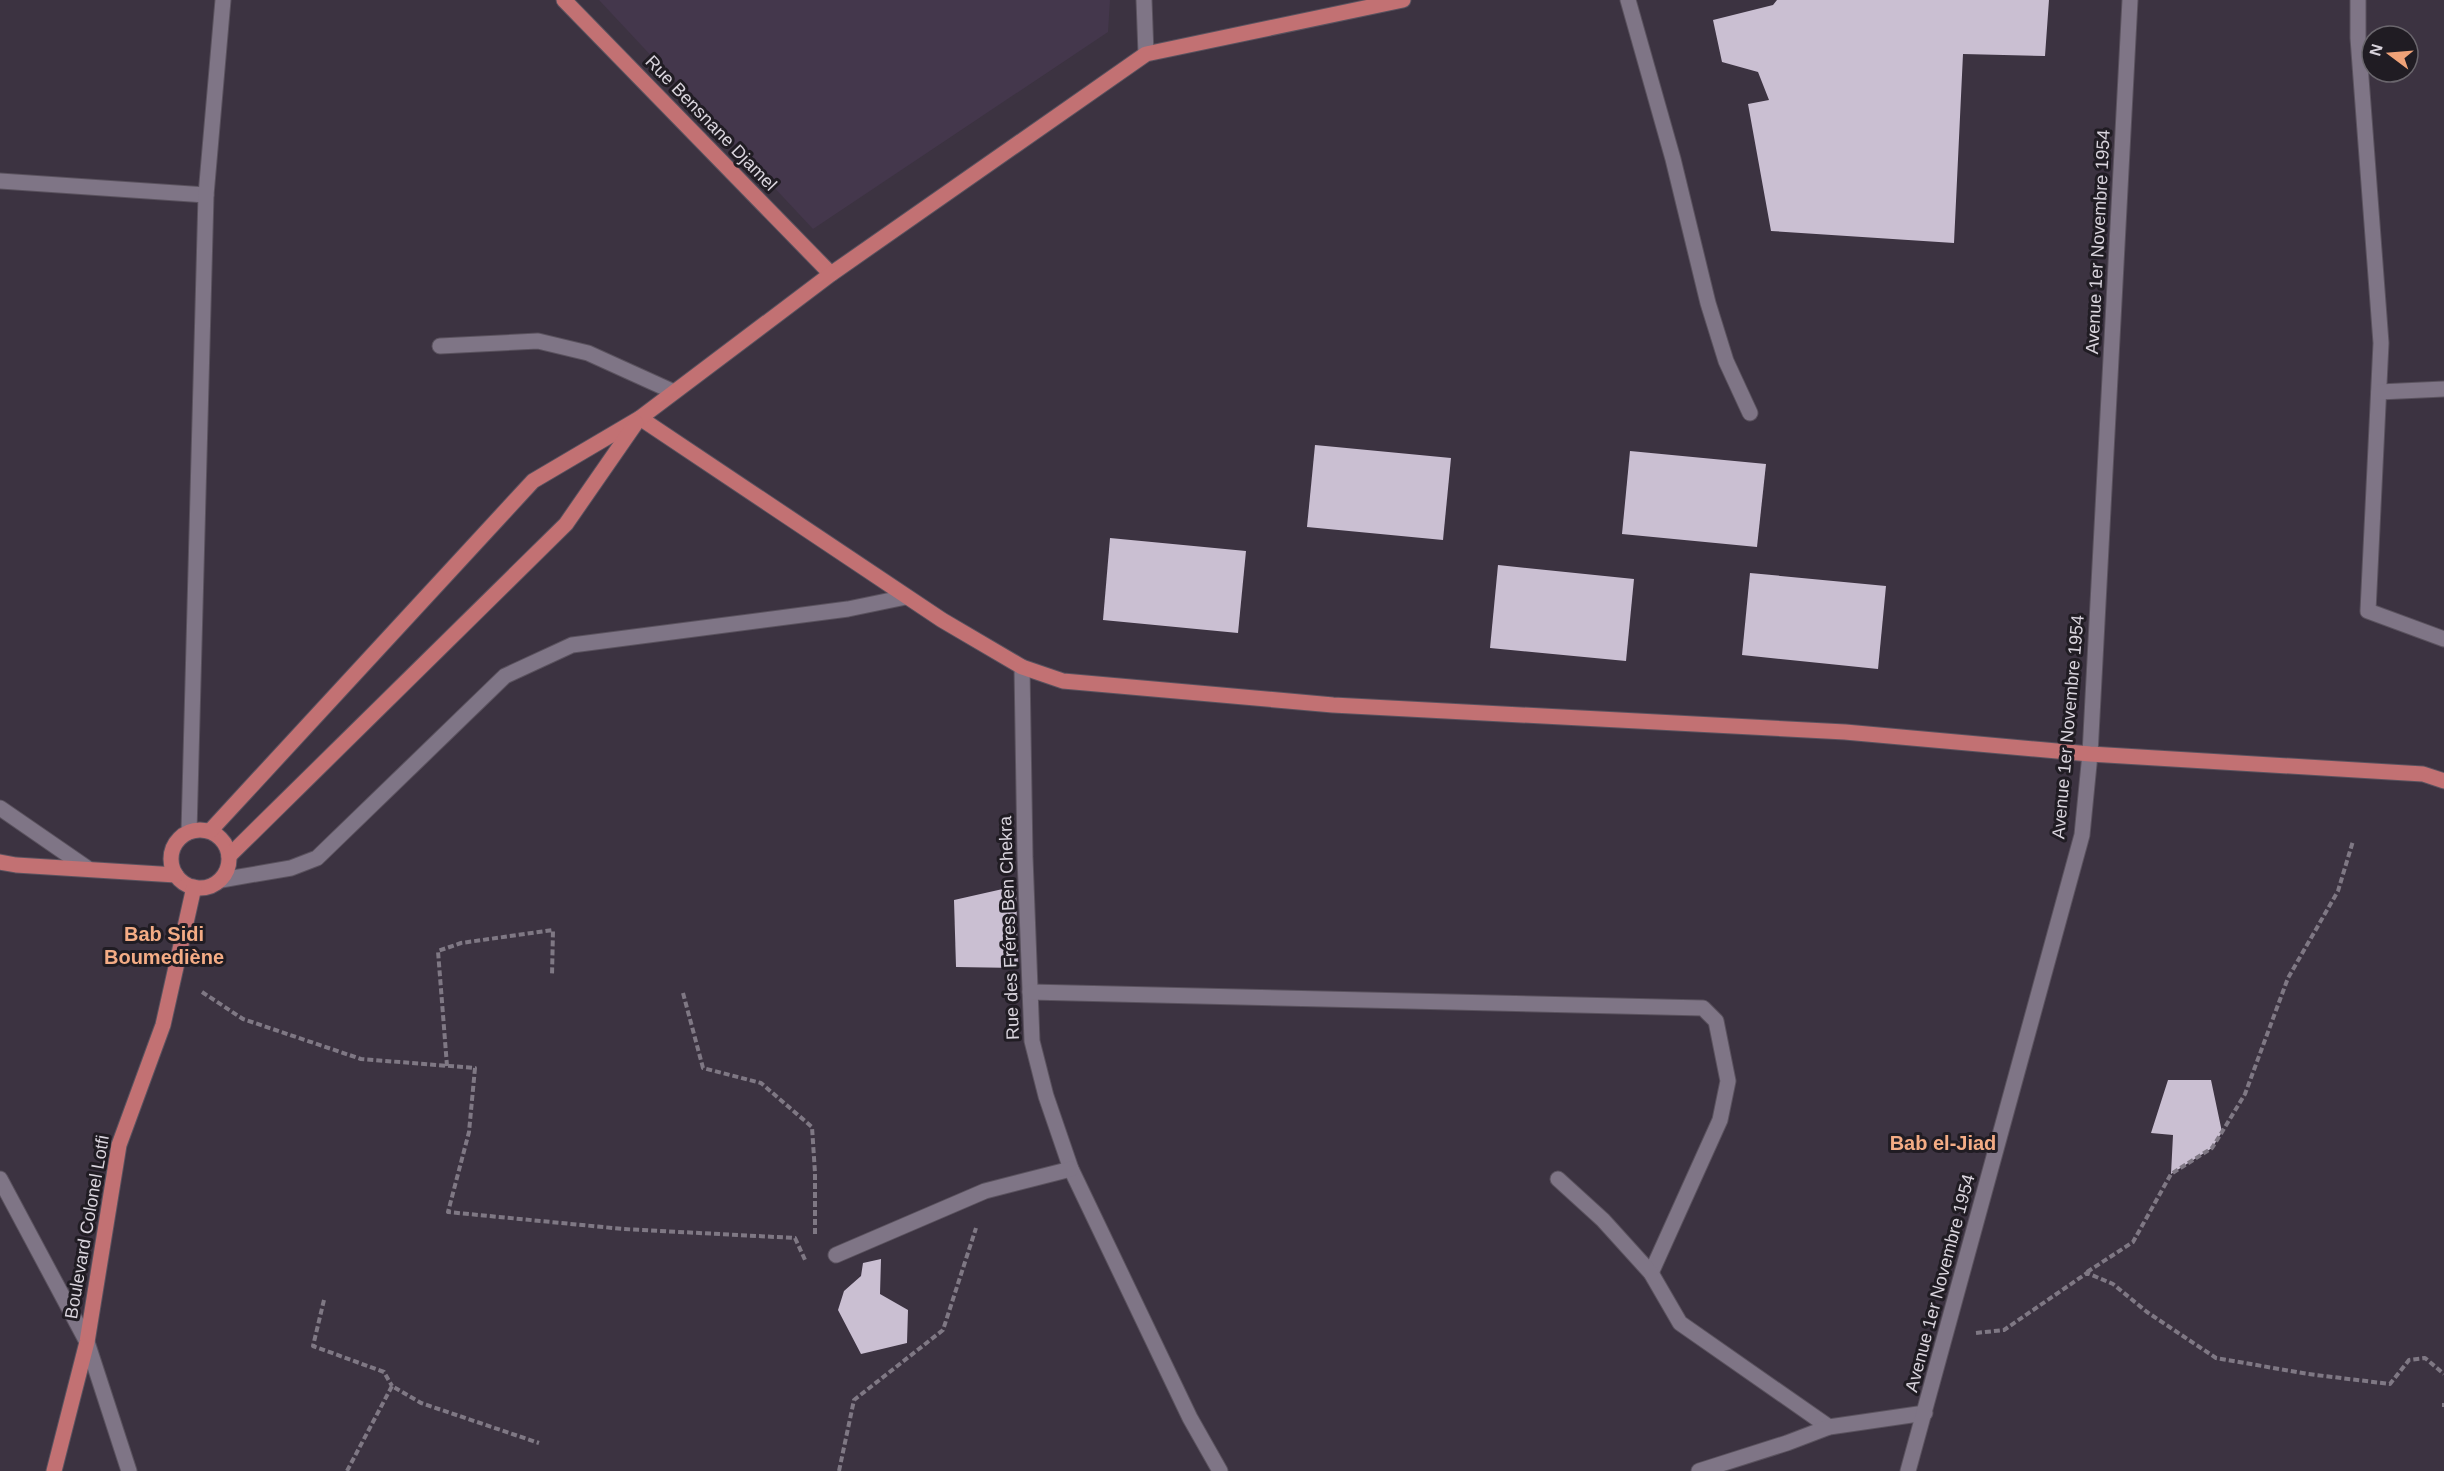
<svg xmlns="http://www.w3.org/2000/svg" width="2444" height="1471" viewBox="0 0 2444 1471" font-family="Arial,sans-serif">
	<style>
		.built { fill: #44374c }
		.building { fill: #cabfd2 }
		.lines { fill: none; stroke-linecap: round; stroke-linejoin: round }
		.minor-casing { stroke: #5a525e; stroke-width: 17 }
		.major-casing { stroke: #5a525e; stroke-width: 17 }
		.path { stroke: #7f7884; stroke-width: 4; stroke-dasharray: 6 3; stroke-linecap: butt }
		.minor { stroke: #7f7586; stroke-width: 15 }
		.major { stroke: #c27173; stroke-width: 15 }
		.labels { text-anchor: middle; dominant-baseline: central; stroke-width: 6; stroke-linejoin: round; paint-order: stroke }
		.street-label { font-size: 18px; fill: #d9d4dd; stroke: #201c23 }
		.neighbourhood-label { font-size: 20px; font-weight: bold; fill: #f4ac85; stroke: #201c23 }
	</style>
	<rect width="100%" height="100%" fill="#3c3341"/>
	<!-- built -->
	<path class="built" d="M 599,0 L 1110,0 L 1108,32 L 813,229 Z"/>
	<!-- building -->
	<g class="building">
		<path d="M 1777,0 L 2049,0 L 2045,56 L 1963,54 L 1954,243 L 1771,231 L 1748,104 L 1769,100 L 1758,72 L 1722,62 L 1713,20 L 1773,5 Z"/>
		<path d="M 1315,445 L 1451,458 L 1443,540 L 1307,527 Z"/>
		<path d="M 1630,451 L 1766,464 L 1757,547 L 1622,534 Z"/>
		<path d="M 1110,538 L 1246,551 L 1238,633 L 1103,620 Z"/>
		<path d="M 1498,565 L 1634,579 L 1626,661 L 1490,648 Z"/>
		<path d="M 1750,573 L 1886,586 L 1878,669 L 1742,655 Z"/>
		<path d="M 1016,886 L 1018,968 L 956,967 L 954,900 Z"/>
		<path d="M 2168,1080 L 2211,1080 L 2222,1132 L 2212,1148 L 2171,1174 L 2173,1135 L 2151,1133 Z"/>
		<path d="M 881,1259 L 880,1294 L 908,1310 L 907,1343 L 861,1354 L 838,1310 L 844,1291 L 861,1276 L 863,1263 Z"/>
	</g>
	<g class="lines">
		<!-- minor casing -->
		<g class="minor-casing">
			<g id="minor">
				<path d="M 1144,0 L 1146,54"/>
				<path d="M 1628,0 L 1673,159 L 1708,303 L 1726,361 L 1750,413"/>
				<path d="M 2358,0 L 2358,38 L 2381,343 L 2368,611 L 2444,639"/>
				<path d="M 0,181 L 206,195"/>
				<path d="M 440,346 L 538,341 L 588,353 L 674,392"/>
				<path d="M 2379,392 L 2444,389"/>
				<path d="M 1022,667 L 1025,857 L 1032,1041 L 1046,1096 L 1071,1169 L 1190,1418 L 1220,1471"/>
				<path d="M 0,808 L 87,868"/>
				<path d="M 189,832 L 206,195 L 223,0"/>
				<path d="M 221,880 L 291,868 L 317,858 L 505,676 L 572,645 L 848,609 L 906,597"/>
				<path d="M 1030,992 L 1703,1008 L 1716,1021 L 1728,1081 L 1720,1120 L 1651,1273"/>
				<path d="M 0,1179 L 87,1342 L 129,1471"/>
				<path d="M 1558,1179 L 1603,1220 L 1651,1273 L 1680,1323 L 1829,1427"/>
				<path d="M 836,1255 L 985,1191 L 1071,1169"/>
				<path d="M 1699,1471 L 1787,1443 L 1829,1427 L 1925,1413"/>
				<path d="M 1908,1471 L 2082,835 L 2090,754 L 2130,0"/>
			</g>
		</g>
		<!-- major casing -->
		<g class="major-casing">
			<g id="major">
				<path d="M 564,0 L 831,274"/>
				<path d="M 640,418 L 942,620 L 1022,667 L 1063,681 L 1333,705 L 1845,732 L 2090,754 L 2423,774 L 2444,781"/>
				<circle cx="200" cy="859" r="29"/>
				<path d="M 210,831 L 533,481 L 640,418 L 831,274 L 1146,54 L 1403,0"/>
				<path d="M 229,856 L 566,524 L 636,423"/>
				<path d="M 0,862 L 16,865 L 176,875"/>
				<path d="M 54,1471 L 87,1342 L 119,1145 L 163,1025 L 194,887"/>
			</g>
		</g>
		<!-- path -->
		<g class="path">
			<path d="M 202,992 L 243,1019 L 361,1059 L 475,1068 L 469,1132 L 448,1212 L 623,1229 L 795,1238 L 806,1262"/>
			<path d="M 683,993 L 703,1068 L 761,1083 L 812,1127 L 815,1173 L 815,1235"/>
			<path d="M 447,1066 L 438,951 L 461,943 L 553,930 L 552,976"/>
			<path d="M 2087,1272 L 2133,1242 L 2171,1174 L 2212,1148 L 2222,1132 L 2245,1094 L 2288,978 L 2338,891 L 2353,841"/>
			<path d="M 324,1300 L 313,1346 L 384,1372 L 392,1386"/>
			<path d="M 1976,1333 L 2004,1330 L 2087,1273 L 2113,1284 L 2147,1312 L 2216,1358 L 2308,1374 L 2390,1384 L 2409,1360 L 2425,1358 L 2444,1374"/>
			<path d="M 2444,1403 L 2444,1407"/>
			<path d="M 347,1471 L 392,1386 L 421,1403 L 539,1443"/>
			<path d="M 839,1471 L 854,1400 L 943,1330 L 976,1228"/>
		</g>
		<!-- minor -->
		<use href="#minor" class="minor"/>
		<!-- major -->
		<use href="#major" class="major"/>
	</g>
	<g class="labels">
		<!-- street labels -->
		<g class="street-label">
			<text transform="translate(711 123) rotate(46)">Rue Bensnane Djamel</text>
			<text transform="translate(2098 242) rotate(-87)">Avenue 1er Novembre 1954</text>
			<text transform="translate(2068 727) rotate(-85)">Avenue 1er Novembre 1954</text>
			<text transform="translate(1009 928) rotate(-92)">Rue des Fréres Ben Chekra</text>
			<text transform="translate(87 1227) rotate(-80)">Boulevard Colonel Lotfi</text>
			<text transform="translate(1940 1283) rotate(-75)">Avenue 1er Novembre 1954</text>
		</g>
		<!-- neighbourhood labels -->
		<g class="neighbourhood-label">
			<text x="164" y="934">Bab Sidi<tspan x="164" dy="23">Boumediène</tspan></text>
			<text x="1943" y="1143">Bab el-Jiad</text>
		</g>
	</g>
	<!-- north arrow -->
	<g transform="translate(2390 54) rotate(286)"><circle r="28" fill="#201c23" stroke="#6a666d" stroke-width="1.5"/>
	<path d="M0-4.5L10 22L0 15L-10 22Z" fill="#f0a278"/>
	<text y="-9" font-size="16" font-weight="bold" text-anchor="middle" fill="#d9d4dd">N</text>
	</g>
</svg>
